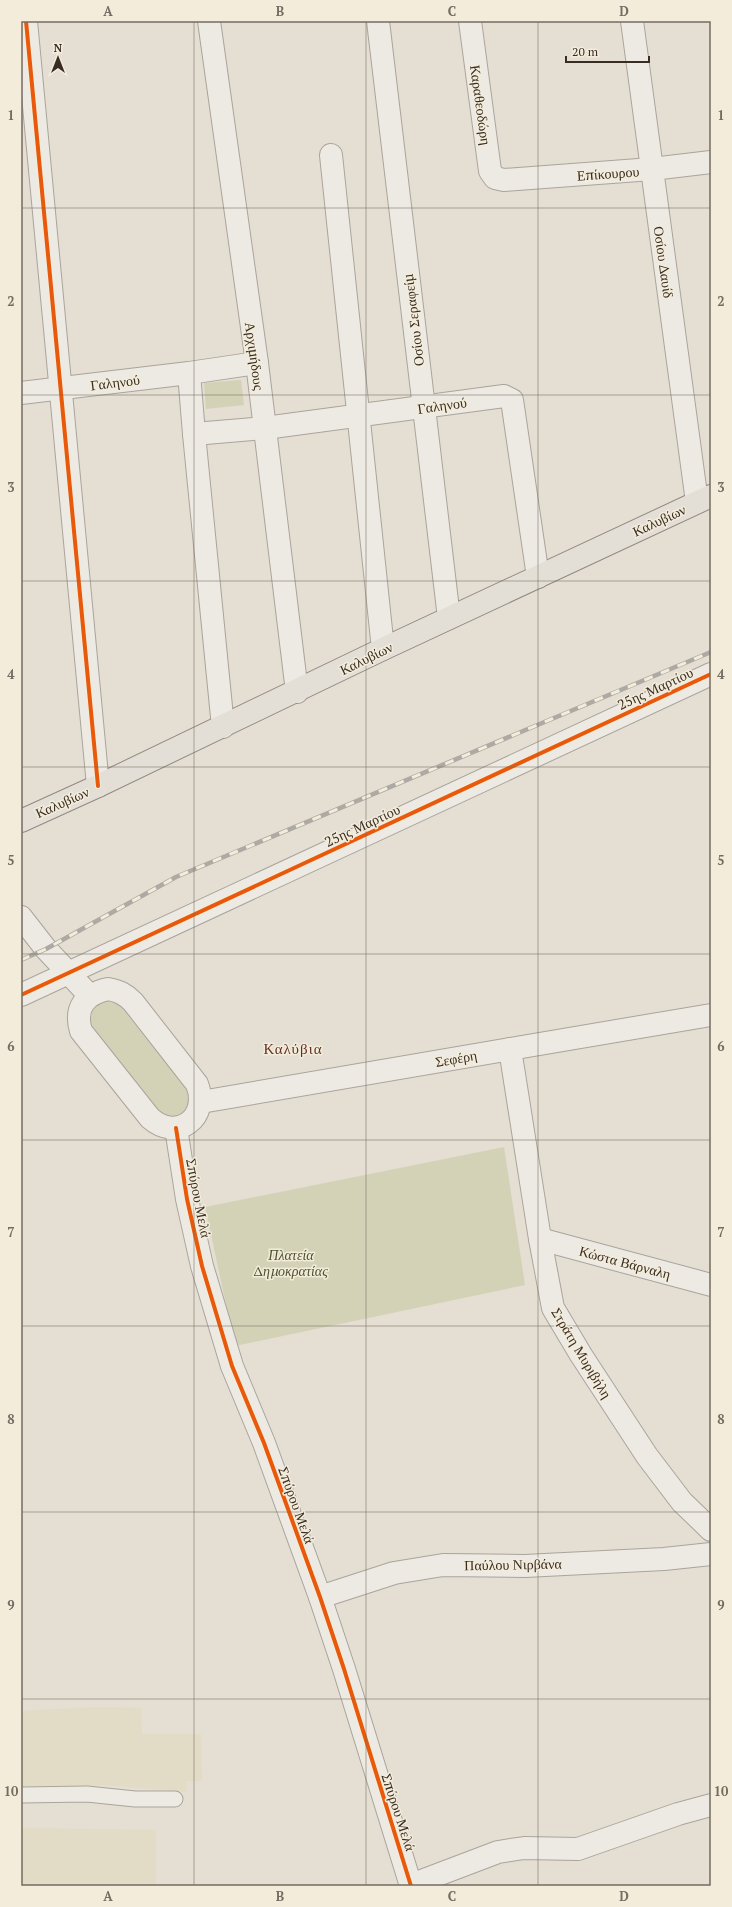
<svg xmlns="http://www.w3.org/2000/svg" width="732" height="1907" viewBox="0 0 732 1907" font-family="'PT Serif',serif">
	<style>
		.farmland { fill: #e2dbc5 }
		.green { fill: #d3d2b7 }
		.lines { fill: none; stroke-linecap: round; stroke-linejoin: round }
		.service-casing { stroke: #aaa49b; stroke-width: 17 }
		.minor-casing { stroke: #aaa49b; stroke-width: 24 }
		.tertiary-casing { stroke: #aaa49b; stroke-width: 24 }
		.primary-casing { stroke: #908982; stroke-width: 24 }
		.service { stroke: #edeae3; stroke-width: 15 }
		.minor { stroke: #edeae3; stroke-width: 22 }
		.tertiary { stroke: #edeae3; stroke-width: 22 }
		.primary { stroke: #e4dfd6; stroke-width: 22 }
		.rail-casing { stroke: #ada9a3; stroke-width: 4.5 }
		.rail { stroke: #f3ecdb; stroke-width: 3; stroke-dasharray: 9; stroke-linecap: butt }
		.cycleway-casing { stroke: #f3ecdb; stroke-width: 6 }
		.cycleway { stroke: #e8590c; stroke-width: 4 }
		.grid { fill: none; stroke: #756b61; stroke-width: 1; stroke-opacity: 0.55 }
		.labels { text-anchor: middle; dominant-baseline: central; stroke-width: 3; stroke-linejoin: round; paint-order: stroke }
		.street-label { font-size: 14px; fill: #392d23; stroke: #f3ecdb }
		.park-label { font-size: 14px; font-style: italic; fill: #4a532b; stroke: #f3ecdb }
		.neighbourhood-label { font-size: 15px; letter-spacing: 1px; fill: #623126; stroke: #f3ecdb }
		.neatline { fill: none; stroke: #756b61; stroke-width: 1.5 }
		.grid-label { font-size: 13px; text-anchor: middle; font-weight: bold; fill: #756b61 }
	</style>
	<rect width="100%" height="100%" fill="#e4ded3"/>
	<!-- farmland -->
	<g class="farmland">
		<path d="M 99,1707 L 141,1708 L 142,1734 L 201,1734 L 202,1781 L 186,1781 L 187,1792 L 104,1785 L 21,1786 L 21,1711 Z"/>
		<path d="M 21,1828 L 156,1830 L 156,1886 L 21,1886 Z"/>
	</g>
	<!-- green -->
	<g class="green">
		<path d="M 241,380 L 244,405 L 206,409 L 204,383 Z"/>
		<path d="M 114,996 L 192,1094 L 186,1114 L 166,1120 L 88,1031 L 87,1010 L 93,1003 Z"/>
		<path d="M 504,1147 L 525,1285 L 235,1346 L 205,1207 Z"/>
	</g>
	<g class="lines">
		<!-- service casing -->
		<g class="service-casing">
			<path id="service" d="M 21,1795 L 87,1794 L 135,1799 L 175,1799"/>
		</g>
		<!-- minor casing -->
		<g class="minor-casing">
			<g id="minor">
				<path d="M 26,21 L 98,786"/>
				<path d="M 209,21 L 257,363 L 297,692"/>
				<path d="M 378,21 L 449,618"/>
				<path d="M 470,21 L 490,171 L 495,178 L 504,180 L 652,169 L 711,162"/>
				<path d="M 632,21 L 697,502"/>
				<path d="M 331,155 L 383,649"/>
				<path d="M 189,373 L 194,434 L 223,727"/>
				<path d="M 21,393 L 189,373 L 257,363"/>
				<path d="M 194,434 L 265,428 L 504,396 L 512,400 L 538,577"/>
				<path d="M 21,995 L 711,674"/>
				<path d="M 510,1049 L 711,1015"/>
				<path d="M 176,1128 L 187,1199 L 202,1266 L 232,1366 L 264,1443 L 320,1597 L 344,1669 L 411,1886"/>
				<path d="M 320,1597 L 394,1573 L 443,1565 L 525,1566 L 664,1559 L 711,1554"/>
				<path d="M 411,1885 L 498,1852 L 524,1848 L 578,1849 L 678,1814 L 711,1805"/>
			</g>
		</g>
		<!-- tertiary casing -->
		<g class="tertiary-casing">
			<g id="tertiary">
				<path d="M 21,917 L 46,949 L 90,996"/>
				<path d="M 108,989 C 119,991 125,994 133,1002 L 197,1084 C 210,1118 177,1142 150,1118 L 81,1031 C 74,1008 85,994 108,989 Z"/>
				<path d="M 201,1102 L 510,1049 L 540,1239 L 553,1308 L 581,1355 L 647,1456 L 682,1502 L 711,1530"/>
				<path d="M 540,1239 L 711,1285"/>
			</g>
		</g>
		<!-- primary casing -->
		<g class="primary-casing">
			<path id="primary" d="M 21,821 L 98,786 L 383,649 L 711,496"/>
		</g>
		<!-- service -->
		<use href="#service" class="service"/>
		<!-- minor -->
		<use href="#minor" class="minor"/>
		<!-- tertiary -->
		<use href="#tertiary" class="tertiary"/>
		<!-- primary -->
		<use href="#primary" class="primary"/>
		<!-- rail casing -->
		<g class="rail-casing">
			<path id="rail" d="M 21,960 L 46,949 L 176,877 L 711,652"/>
		</g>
		<!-- rail -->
		<use href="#rail" class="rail"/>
		<!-- cycleway casing -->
		<g class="cycleway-casing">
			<g id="cycleway">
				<path d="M 26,21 L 98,786"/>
				<path d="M 21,995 L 711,674"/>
				<path d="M 176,1128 L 187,1199 L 202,1266 L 232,1366 L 264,1443 L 320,1597 L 344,1669 L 411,1886"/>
			</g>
		</g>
		<!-- cycleway -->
		<use href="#cycleway" class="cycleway"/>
	</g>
	<!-- grid -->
	<path class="grid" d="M 194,21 L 194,1886M 366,21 L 366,1886M 538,21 L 538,1886M 21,208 L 711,208M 21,395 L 711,395M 21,581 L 711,581M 21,767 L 711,767M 21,954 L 711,954M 21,1140 L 711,1140M 21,1326 L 711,1326M 21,1512 L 711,1512M 21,1699 L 711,1699"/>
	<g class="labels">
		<!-- street labels -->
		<g class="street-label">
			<text transform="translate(481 105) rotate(82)">Καραθεοδώρη</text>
			<text transform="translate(608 173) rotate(-4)">Επίκουρου</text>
			<text transform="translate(664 262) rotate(82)">Οσίου Δαυίδ</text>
			<text transform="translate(413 320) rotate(-97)">Οσίου Σεραφείμ</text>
			<text transform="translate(255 356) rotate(82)">Αρχιμήδους</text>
			<text transform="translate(115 382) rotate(-7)">Γαληνού</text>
			<text transform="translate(442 405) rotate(-8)">Γαληνού</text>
			<text transform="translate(659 520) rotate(-25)">Καλυβίων</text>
			<text transform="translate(366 658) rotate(-26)">Καλυβίων</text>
			<text transform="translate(655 688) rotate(-25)">25ης Μαρτίου</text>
			<text transform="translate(62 802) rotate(-24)">Καλυβίων</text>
			<text transform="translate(362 825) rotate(-25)">25ης Μαρτίου</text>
			<text transform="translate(456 1058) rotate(-10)">Σεφέρη</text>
			<text transform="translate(199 1198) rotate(79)">Σπύρου Μελά</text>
			<text transform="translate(625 1262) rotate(15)">Κώστα Βάρναλη</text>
			<text transform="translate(582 1353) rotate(59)">Στράτη Μυριβήλη</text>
			<text transform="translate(297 1505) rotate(70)">Σπύρου Μελά</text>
			<text transform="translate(513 1564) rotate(-1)">Παύλου Νιρβάνα</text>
			<text transform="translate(399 1812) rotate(72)">Σπύρου Μελά</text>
		</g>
		<!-- park labels -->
		<g class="park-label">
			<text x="291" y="1254">Πλατεία<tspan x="291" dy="16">Δημοκρατίας</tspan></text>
		</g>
		<!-- neighbourhood labels -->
		<g class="neighbourhood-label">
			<text x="293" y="1048">Καλύβια</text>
		</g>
	</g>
	<!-- border -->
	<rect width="732" height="1907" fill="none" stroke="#f3ecdb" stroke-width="44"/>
	<!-- north arrow -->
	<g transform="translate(58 58)" stroke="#f3ecdb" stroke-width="3" paint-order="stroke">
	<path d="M0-3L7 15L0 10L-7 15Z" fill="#392d23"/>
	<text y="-6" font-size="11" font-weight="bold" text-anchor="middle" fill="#392d23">N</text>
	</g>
	<!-- scale -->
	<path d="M566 56v6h83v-6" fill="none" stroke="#392d23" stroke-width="2"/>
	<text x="572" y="56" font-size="12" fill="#392d23" stroke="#f3ecdb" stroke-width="3" paint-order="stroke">20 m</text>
	<rect x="22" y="22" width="688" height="1863" class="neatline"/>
	<g class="grid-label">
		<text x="108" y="16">A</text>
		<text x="280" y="16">B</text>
		<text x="452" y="16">C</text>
		<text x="624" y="16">D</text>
		<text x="11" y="120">1</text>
		<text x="721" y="120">1</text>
		<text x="11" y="306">2</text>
		<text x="721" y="306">2</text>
		<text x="11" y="492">3</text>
		<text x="721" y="492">3</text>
		<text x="11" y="679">4</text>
		<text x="721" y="679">4</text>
		<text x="11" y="865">5</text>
		<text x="721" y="865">5</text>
		<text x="11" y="1051">6</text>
		<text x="721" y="1051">6</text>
		<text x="11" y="1237">7</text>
		<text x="721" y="1237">7</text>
		<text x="11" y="1424">8</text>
		<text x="721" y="1424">8</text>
		<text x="11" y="1610">9</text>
		<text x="721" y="1610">9</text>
		<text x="11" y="1796">10</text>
		<text x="721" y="1796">10</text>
		<text x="108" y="1901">A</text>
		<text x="280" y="1901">B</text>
		<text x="452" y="1901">C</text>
		<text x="624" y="1901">D</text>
	</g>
</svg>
